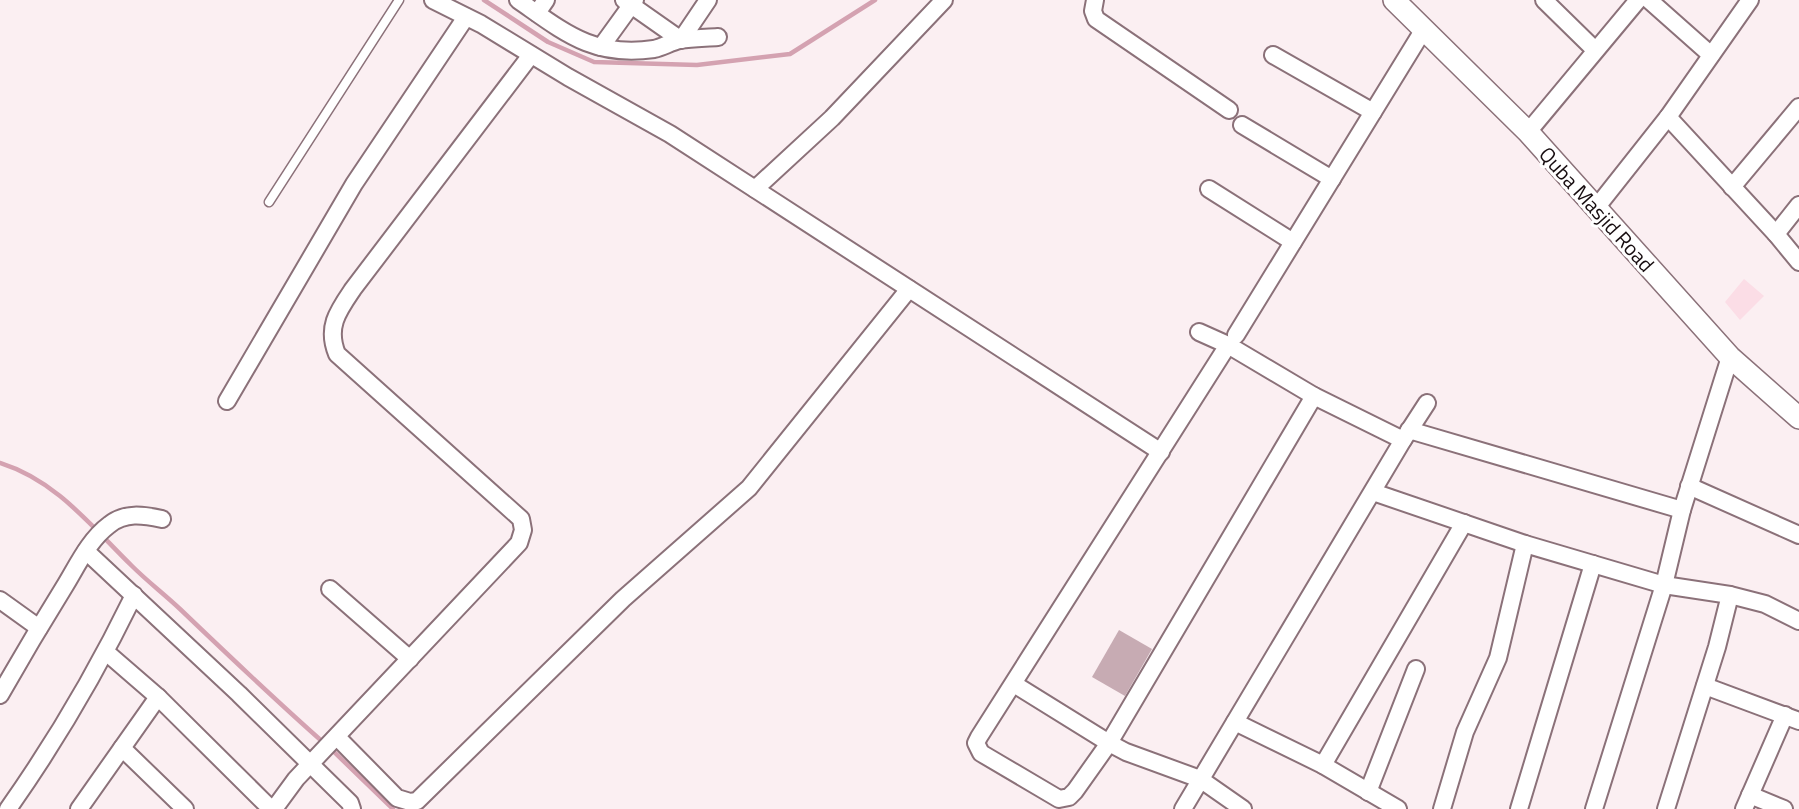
<svg xmlns="http://www.w3.org/2000/svg" width="1799" height="809" viewBox="0 0 1799 809" font-family="'Titillium Web',sans-serif">
	<style>
		.built { fill: #fbdde6 }
		.lines { fill: none; stroke-linecap: round; stroke-linejoin: round }
		.stream { stroke: #d4a2b1; stroke-width: 4.5 }
		.building { fill: #c7abb3 }
		.service-casing { stroke: #8b7179; stroke-width: 11 }
		.minor-casing { stroke: #8b7179; stroke-width: 20 }
		.tertiary-casing { stroke: #8b7179; stroke-width: 24 }
		.service { stroke: #fff; stroke-width: 8 }
		.minor { stroke: #fff; stroke-width: 16 }
		.tertiary { stroke: #fff; stroke-width: 21 }
		.labels { text-anchor: middle; dominant-baseline: central; stroke-width: 6; stroke-linejoin: round; paint-order: stroke }
		.street-label { font-size: 21px; fill: #170d10; stroke: #fff }
	</style>
	<rect width="100%" height="100%" fill="#fbeff2"/>
	<!-- built -->
	<path class="built" d="M 1744,279 L 1764,296 L 1740,320 L 1725,302 Z"/>
	<g class="lines">
		<!-- stream -->
		<g class="stream">
			<path d="M 484,0 L 548,42 L 594,62 L 697,65 L 790,54 L 875,0"/>
			<path d="M 0,463 C 57,481 91,526 132,566 C 147,581 164,594 180,609 C 227,654 274,699 324,743"/>
			<path d="M 330,748 L 393,809"/>
		</g>
	</g>
	<!-- building -->
	<path class="building" d="M 1119,630 L 1152,649 L 1125,696 L 1092,677 Z"/>
	<g class="lines">
		<!-- service casing -->
		<g class="service-casing">
			<path id="service" d="M 269,202 L 399,0"/>
		</g>
		<!-- minor casing -->
		<g class="minor-casing">
			<g id="minor">
				<path d="M 433,0 L 481,24 L 568,77 L 670,134 L 1161,452"/>
				<path d="M 518,0 C 564,32 593,58 654,49 C 663,47 671,42 680,40 C 692,38 705,38 718,37"/>
				<path d="M 624,0 L 681,40 L 708,0"/>
				<path d="M 1095,0 L 1093,11 L 1096,19 L 1229,110"/>
				<path d="M 1544,0 L 1595,50"/>
				<path d="M 1649,0 L 1711,55"/>
				<path d="M 537,13 L 546,0"/>
				<path d="M 601,47 L 635,0"/>
				<path d="M 1273,55 L 1373,112"/>
				<path d="M 1668,117 L 1776,234 L 1799,262"/>
				<path d="M 1242,125 L 1332,179"/>
				<path d="M 1528,132 L 1638,0"/>
				<path d="M 1732,187 L 1799,107"/>
				<path d="M 755,189 L 832,118 L 944,0"/>
				<path d="M 1209,189 L 1293,242"/>
				<path d="M 1596,208 L 1668,117 L 1750,0"/>
				<path d="M 1776,234 L 1799,205"/>
				<path d="M 1199,332 L 1228,345 L 1314,396 L 1403,440"/>
				<path d="M 1236,335 L 1424,29"/>
				<path d="M 1228,345 L 979,737 L 976,743 L 981,753 L 1059,799 L 1069,797 L 1075,791 L 1109,743 L 1314,396"/>
				<path d="M 227,401 L 354,184 L 466,17"/>
				<path d="M 1409,430 L 1682,510"/>
				<path d="M 1689,486 L 1799,535"/>
				<path d="M 1373,492 L 1525,544 L 1664,585 L 1730,595 L 1765,604 L 1799,621"/>
				<path d="M 86,551 L 239,694 L 350,803 L 352,809"/>
				<path d="M 330,589 L 410,659"/>
				<path d="M 0,600 L 39,628"/>
				<path d="M 106,652 L 158,697 L 271,809"/>
				<path d="M 1014,684 L 1109,743 L 1126,752 L 1200,779 L 1243,809"/>
				<path d="M 1705,686 L 1799,721"/>
				<path d="M 0,695 C 21,658 43,621 66,584 C 78,564 90,539 109,525 C 125,512 143,515 162,519"/>
				<path d="M 1235,722 L 1323,765 L 1398,809"/>
				<path d="M 337,737 L 397,798 L 410,802 L 417,801 L 623,599 L 749,488 L 909,289"/>
				<path d="M 122,748 L 185,809"/>
				<path d="M 1323,765 L 1464,523"/>
				<path d="M 1368,792 L 1416,669"/>
				<path d="M 1750,795 L 1784,809"/>
				<path d="M 8,809 C 56,741 98,669 134,595"/>
				<path d="M 79,809 L 158,697"/>
				<path d="M 274,809 L 296,779 L 519,543 L 523,530 L 521,519 L 337,354 C 326,327 338,311 353,289 L 531,55"/>
				<path d="M 1183,809 L 1403,440 L 1427,403"/>
				<path d="M 1442,809 L 1465,732 L 1498,658 L 1525,544"/>
				<path d="M 1519,809 L 1593,564"/>
				<path d="M 1594,809 L 1664,585 L 1682,510 L 1730,357"/>
				<path d="M 1666,809 L 1717,647 L 1730,595"/>
				<path d="M 1744,809 L 1785,715"/>
			</g>
		</g>
		<!-- tertiary casing -->
		<g class="tertiary-casing">
			<path id="tertiary" d="M 1394,0 L 1528,132 L 1730,357 L 1799,418"/>
		</g>
		<!-- service -->
		<use href="#service" class="service"/>
		<!-- minor -->
		<use href="#minor" class="minor"/>
		<!-- tertiary -->
		<use href="#tertiary" class="tertiary"/>
	</g>
	<g class="labels">
		<!-- street labels -->
		<g class="street-label">
			<text transform="translate(1597 209) rotate(48)">Quba Masjid Road</text>
		</g>
	</g>
</svg>
